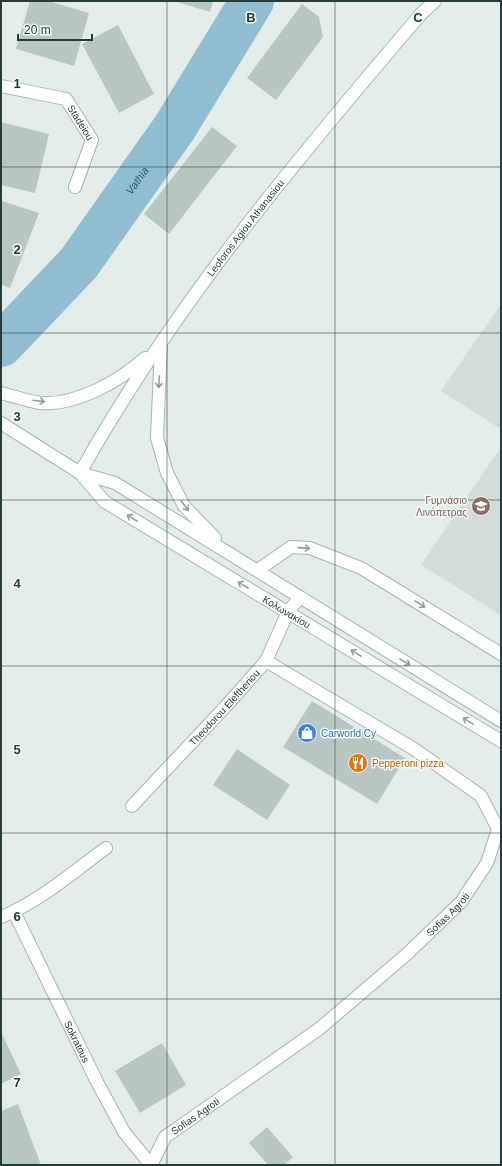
<svg xmlns="http://www.w3.org/2000/svg" width="502" height="1166" viewBox="0 0 502 1166" font-family="Helvetica,sans-serif">
	<style>
		.built { fill: #d2dcd9 }
		.lines { fill: none; stroke-linecap: round; stroke-linejoin: round }
		.river { stroke: #90bece; stroke-width: 44 }
		.building { fill: #b9c7c3 }
		.lane-casing { stroke: #a7b4b1; stroke-width: 14 }
		.street-casing { stroke: #a7b4b1; stroke-width: 14 }
		.secondary-casing { stroke: #a3b7b2; stroke-width: 14 }
		.lane { stroke: #fff; stroke-width: 12 }
		.street { stroke: #fff; stroke-width: 12 }
		.secondary { stroke: #fff; stroke-width: 12 }
		.oneway { stroke: #929e9c }
		.grid { fill: none; stroke: #243d39; stroke-width: 1; stroke-opacity: 0.55 }
		.labels { text-anchor: middle; dominant-baseline: central; stroke-width: 3; stroke-linejoin: round; paint-order: stroke }
		.street-label { font-size: 10px; fill: #243d39; stroke: #f4f9f7 }
		.education-label { font-size: 10px; fill: #785e54; stroke: #f4f9f7; text-anchor: end }
		.shop-label { font-size: 10px; fill: #366cbe; stroke: #f4f9f7; text-anchor: start }
		.food-label { font-size: 10px; fill: #c56008; stroke: #f4f9f7; text-anchor: start }
		.water-label { font-size: 11px; font-style: italic; fill: #225f75; stroke: #f4f9f7 }
		.grid-label { font-size: 13px; text-anchor: middle; font-weight: bold; fill: #243d39; stroke: #f4f9f7; stroke-width: 3; stroke-linejoin: round; paint-order: stroke }
	</style>
	<rect width="100%" height="100%" fill="#e4ece9"/>
	<!-- built -->
	<g class="built">
		<path d="M 501,304 L 501,429 L 441,391 Z"/>
		<path d="M 501,447 L 501,615 L 421,565 Z"/>
	</g>
	<g class="lines">
		<!-- river -->
		<path class="river" id="s1" d="M 1,345 L 79,263 L 175,127 L 252,1"/>
	</g>
	<!-- building -->
	<g class="building">
		<path d="M 30,1 L 48,1 L 89,13 L 74,66 L 16,49 Z"/>
		<path d="M 174,1 L 213,1 L 210,12 Z"/>
		<path d="M 302,4 L 319,17 L 323,37 L 276,100 L 247,78 Z"/>
		<path d="M 118,25 L 154,94 L 119,113 L 82,44 Z"/>
		<path d="M 1,122 L 49,134 L 35,193 L 1,185 Z"/>
		<path d="M 212,127 L 237,146 L 169,234 L 144,214 Z"/>
		<path d="M 2,201 L 39,213 L 10,288 L 1,284 Z"/>
		<path d="M 312,701 L 405,758 L 377,804 L 283,747 Z"/>
		<path d="M 237,749 L 290,785 L 267,820 L 213,785 Z"/>
		<path d="M 1,1032 L 21,1074 L 1,1084 Z"/>
		<path d="M 162,1043 L 186,1085 L 140,1113 L 115,1071 Z"/>
		<path d="M 18,1104 L 41,1165 L 1,1165 L 1,1111 Z"/>
		<path d="M 267,1127 L 293,1157 L 284,1165 L 268,1165 L 249,1143 Z"/>
	</g>
	<g class="lines">
		<!-- lane casing -->
		<g class="lane-casing">
			<path id="lane" d="M 258,570 L 291,547 L 310,548 L 361,568 L 501,654"/>
		</g>
		<!-- street casing -->
		<g class="street-casing">
			<g id="street">
				<path id="s2" d="M 1,86 L 66,99 L 92,140 L 75,187"/>
				<path id="s3" d="M 132,806 L 227,705 L 266,661 L 288,612 L 300,597"/>
				<path id="s4" d="M 14,912 L 96,1080 L 124,1132 L 151,1165"/>
				<path d="M 1,917 C 39,902 73,872 106,848"/>
				<path id="s5" d="M 151,1165 L 165,1137 L 319,1029 L 407,954 L 461,902 L 487,863 L 498,829 L 481,796 L 467,786 L 414,749 L 266,661"/>
			</g>
		</g>
		<!-- secondary casing -->
		<g class="secondary-casing">
			<g id="secondary">
				<path d="M 161,345 L 157,438 L 167,473 L 184,506 L 215,538"/>
				<path d="M 1,393 C 13,396 27,401 40,403 C 75,406 120,381 145,358"/>
				<path id="s6" d="M 1,423 L 80,473 L 105,502 L 501,741"/>
				<path id="s7" d="M 80,473 C 173,306 297,159 421,14 L 435,1"/>
				<path d="M 80,473 L 115,483 L 501,721"/>
			</g>
		</g>
		<!-- lane -->
		<use href="#lane" class="lane"/>
		<!-- street -->
		<use href="#street" class="street"/>
		<!-- secondary -->
		<use href="#secondary" class="secondary"/>
	</g>
	<!-- one-way arrows -->
	<defs><path id="oneway-shaft" d="M-6 0H5M1.5-3L5.5 0L1.5 3" fill="none" stroke-width="1.6" stroke-linecap="round" stroke-linejoin="round"/></defs>
	<g class="oneway">
		<use href="#oneway-shaft" transform="translate(159 382) rotate(94)"/>
		<use href="#oneway-shaft" transform="translate(39 401) rotate(7)"/>
		<use href="#oneway-shaft" transform="translate(185 506) rotate(53)"/>
		<use href="#oneway-shaft" transform="translate(132 518) rotate(-149)"/>
		<use href="#oneway-shaft" transform="translate(304 548) rotate(4)"/>
		<use href="#oneway-shaft" transform="translate(243 585) rotate(-149)"/>
		<use href="#oneway-shaft" transform="translate(420 604) rotate(32)"/>
		<use href="#oneway-shaft" transform="translate(356 653) rotate(-149)"/>
		<use href="#oneway-shaft" transform="translate(405 662) rotate(32)"/>
		<use href="#oneway-shaft" transform="translate(468 721) rotate(-149)"/>
	</g>
	<!-- grid -->
	<path class="grid" d="M 167,1 L 167,1165M 335,1 L 335,1165M 1,167 L 501,167M 1,333 L 501,333M 1,500 L 501,500M 1,666 L 501,666M 1,833 L 501,833M 1,999 L 501,999"/>
	<!-- icons -->
	<defs>
		<g id="school-disc" transform="scale(1)"><circle r="9.5" fill="#8d6e63" stroke="#f4f9f7"/><path d="M0-5L7-2L0 1L-7-2ZM-4 1L0 2.5L4 1V4Q0 6-4 4Z" fill="#fff"/></g>
		<g id="shop-disc" transform="scale(1)"><circle r="9.5" fill="#3f7fe0" stroke="#f4f9f7"/><path d="M-5-2.5h2.3a2.7 3.5 0 0 1 5.4 0H5L5.5 6h-11ZM-1.5-2.5h3a1.5 2.3 0 0 0-3 0Z" fill="#fff"/></g>
		<g id="restaurant-disc" transform="scale(1)"><circle r="9.5" fill="#e8710a" stroke="#f4f9f7"/><path d="M-5-6h1v4h1v-4h1v4h1v-4h1v5L-1.5 .5V6h-2V.5L-5-1ZM5-6V6H3V1.5H1.5Q1.5-4 5-6Z" fill="#fff"/></g>
	</defs>
	<g fill-rule="evenodd">
		<use href="#school-disc" x="481" y="506"/>
		<use href="#shop-disc" x="307" y="733"/>
		<use href="#restaurant-disc" x="358" y="763"/>
	</g>
	<g class="labels">
		<!-- street labels -->
		<g class="street-label">
			<text stroke="none"><textPath href="#s2" startOffset="94">Stadeiou</textPath></text>
			<text stroke="none"><textPath href="#s7" startOffset="296">Leoforos Agiou Athanasiou</textPath></text>
			<text stroke="none"><textPath href="#s6" startOffset="344">Κολωνακίου</textPath></text>
			<text stroke="none"><textPath href="#s3" startOffset="135">Theodorou Eleftheriou</textPath></text>
			<text stroke="none"><textPath href="#s5" startOffset="392">Sofias Agroti</textPath></text>
			<text stroke="none"><textPath href="#s4" startOffset="144">Sokratous</textPath></text>
			<text stroke="none"><textPath href="#s5" startOffset="68">Sofias Agroti</textPath></text>
		</g>
		<!-- education labels -->
		<g class="education-label">
			<text x="467" y="500">Γυμνάσιο<tspan x="467" dy="12">Λινόπετρας</tspan></text>
		</g>
		<!-- shop labels -->
		<g class="shop-label">
			<text x="321" y="733">Carworld Cy</text>
		</g>
		<!-- food labels -->
		<g class="food-label">
			<text x="372" y="763">Pepperoni pizza</text>
		</g>
		<!-- water labels -->
		<g class="water-label">
			<text stroke="none"><textPath href="#s1" startOffset="214">Vathia</textPath></text>
		</g>
	</g>
	<g class="grid-label">
		<text x="251" y="22">B</text>
		<text x="418" y="22">C</text>
		<text x="17" y="88">1</text>
		<text x="17" y="254">2</text>
		<text x="17" y="421">3</text>
		<text x="17" y="588">4</text>
		<text x="17" y="754">5</text>
		<text x="17" y="921">6</text>
		<text x="17" y="1087">7</text>
	</g>
	<!-- border -->
	<rect width="502" height="1166" fill="none" stroke="#243d39" stroke-width="4"/>
	<!-- scale -->
	<path d="M18 34v6h74v-6" fill="none" stroke="#243d39" stroke-width="2"/>
	<text x="24" y="34" font-size="12" fill="#243d39" stroke="#f4f9f7" stroke-width="3" paint-order="stroke">20 m</text>
</svg>
